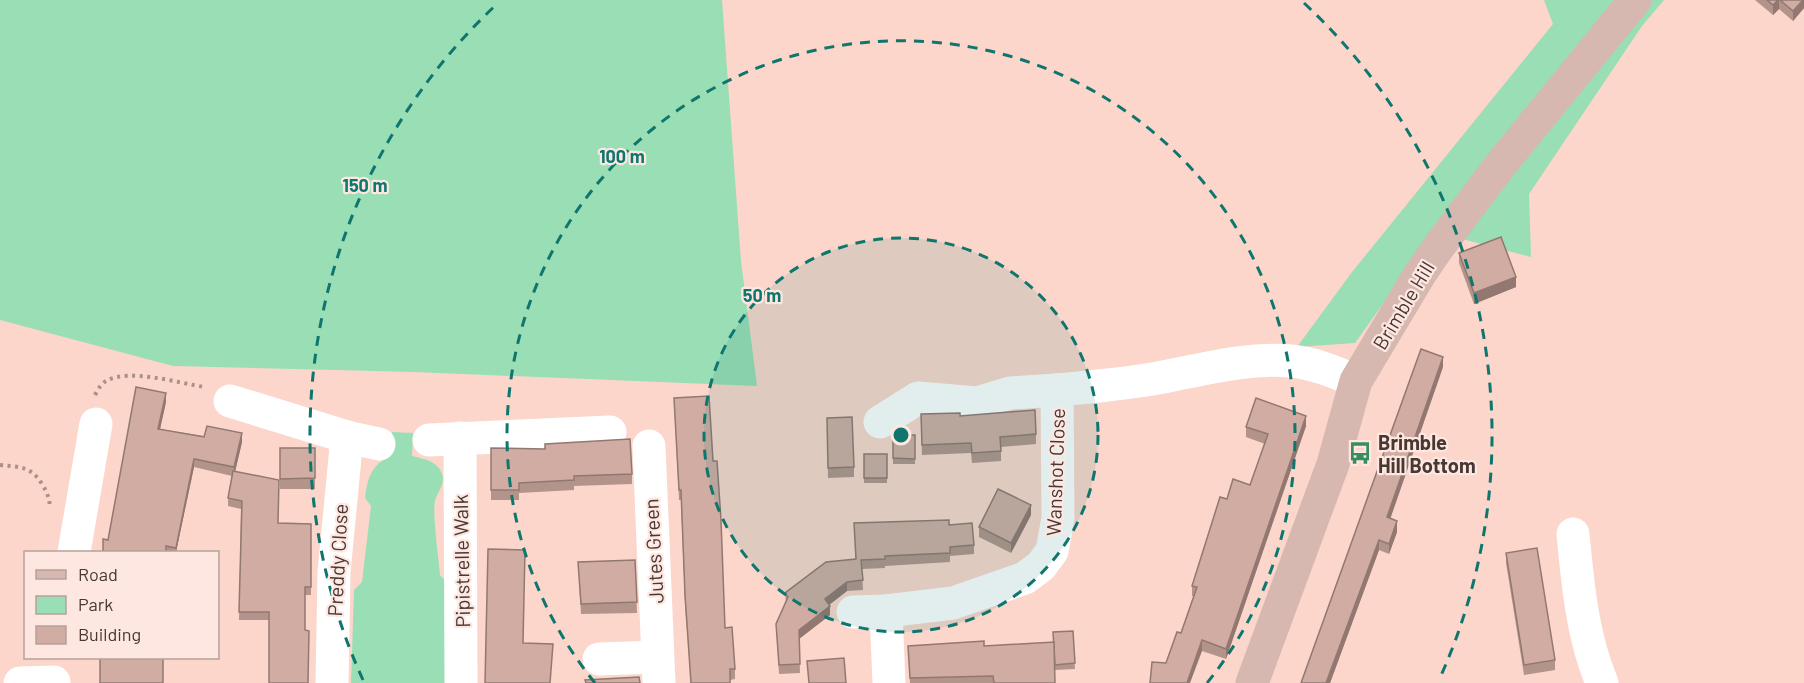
<svg xmlns="http://www.w3.org/2000/svg" width="1804" height="683" viewBox="0 0 1804 683" font-family="Barlow,sans-serif">
	<style>
		.green { fill: #9adeb5 }
		.lines { fill: none; stroke-linecap: round; stroke-linejoin: round }
		.path { stroke: #ab9088; stroke-width: 4; stroke-dasharray: 3 4.5; stroke-linecap: butt }
		.minor { stroke: #fff; stroke-width: 33 }
		.major { stroke: #d7b8b0; stroke-width: 33 }
		.wall { fill: #b3948b }
		.shaded-wall { fill: #927871 }
		.building { fill: #d0aca2; stroke: #927871; stroke-width: 1.5 }
		.ring { fill: none; stroke: #0f766e; stroke-width: 3; stroke-dasharray: 10 8 }
		.labels { text-anchor: middle; dominant-baseline: central; stroke-width: 4.5; stroke-linejoin: round; paint-order: stroke }
		.street-label { font-size: 20px; fill: #473834; stroke: #fee7e0 }
		.poi-label { font-size: 20px; font-weight: bold; fill: #473834; stroke: #fee7e0; text-anchor: start }
		.centre { fill: #0f766e; stroke: #fee7e0; stroke-width: 3 }
		.ring-label { font-size: 18px; text-anchor: middle; font-weight: bold; fill: #0f766e; stroke: #fee7e0; stroke-width: 4.5; stroke-linejoin: round; paint-order: stroke }
	</style>
	<rect width="100%" height="100%" fill="#fcd6cb"/>
	<!-- green -->
	<g class="green">
		<path d="M 0,0 L 722,0 L 741,261 L 757,386 L 415,372 L 173,366 L 0,320 Z"/>
		<path d="M 1544,0 L 1664,0 L 1642,26 L 1529,194 L 1531,257 L 1466,240 L 1433,234 L 1355,343 L 1297,347 L 1352,272 L 1553,24 Z"/>
		<path d="M 392,432 L 413,433 L 412,456 C 424,459 438,461 442,474 C 446,484 437,492 435,501 C 432,513 439,560 440,575 L 452,588 L 449,683 L 351,683 L 354,590 L 362,582 L 371,506 L 365,498 C 367,480 371,464 390,457 Z"/>
	</g>
	<g class="lines">
		<!-- path -->
		<g class="path">
			<path d="M 95,395 C 98,389 101,384 106,381 C 128,368 180,383 204,387"/>
			<path d="M 0,465 C 20,467 31,466 42,484 C 47,492 49,497 50,507"/>
		</g>
		<!-- minor -->
		<g class="minor">
			<path d="M 230,401 L 347,437 L 379,444"/>
			<path d="M 880,422 L 918,398 L 977,403 L 1010,393 L 1057,390"/>
			<path d="M 460,438 L 461,683"/>
			<path d="M 429,440 L 610,432"/>
			<path d="M 649,446 L 659,683"/>
			<path d="M 1573,534 C 1578,585 1582,635 1602,683"/>
			<path d="M 74,552 L 96,424"/>
			<path d="M 853,612 L 886,611"/>
			<path d="M 599,659 L 657,657"/>
			<path d="M 20,683 L 54,682"/>
			<path d="M 332,683 L 334,572 L 347,437"/>
			<path d="M 889,683 L 886,611 L 953,603 L 1025,578 L 1041,566 L 1052,551 L 1058,518 L 1057,390 C 1091,387 1125,384 1158,378 C 1201,370 1246,357 1290,361 C 1314,363 1335,372 1356,381"/>
		</g>
		<!-- major -->
		<path class="major" d="M 1252,683 L 1333,464 L 1356,381 L 1420,274 L 1440,245 L 1502,163 L 1635,0"/>
	</g>
	<!-- wall -->
	<g class="wall">
		<path d="M 1755,0 L 1804,0 L 1804,8 L 1793,21 L 1779,9 L 1773,15 Z"/>
		<path d="M 1459,253 L 1516,287 L 1474,304 L 1459,263 Z"/>
		<path d="M 1443,367 L 1390,519 L 1397,532 L 1389,554 L 1379,550 L 1330,683 L 1301,683 Z"/>
		<path d="M 674,398 L 713,461 L 725,628 L 735,669 L 735,679 L 730,680 L 730,683 L 691,683 L 685,605 L 681,500 L 679,500 Z"/>
		<path d="M 166,402 L 160,429 L 242,442 L 235,472 L 278,523 L 311,524 L 311,595 L 305,595 L 305,630 L 308,683 L 269,620 L 239,620 L 241,509 L 228,506 L 228,498 L 232,476 L 194,467 L 176,552 L 103,552 Z"/>
		<path d="M 960,416 L 1036,434 L 1036,444 L 1001,447 L 1001,461 L 972,463 L 971,453 L 922,455 L 921,425 Z"/>
		<path d="M 827,418 L 854,467 L 854,477 L 828,478 Z"/>
		<path d="M 1306,426 L 1226,659 L 1202,651 L 1166,663 L 1181,633 L 1194,596 L 1192,596 L 1192,586 L 1227,499 L 1250,485 L 1265,444 L 1246,437 L 1246,427 Z"/>
		<rect x="893" y="435" width="22" height="29"/>
		<rect x="280" y="448" width="35" height="41"/>
		<path d="M 491,448 L 632,474 L 632,484 L 574,486 L 574,490 L 519,493 L 519,500 L 491,500 Z"/>
		<rect x="864" y="454" width="23" height="29"/>
		<path d="M 1031,515 L 1011,553 L 979,537 L 979,527 Z"/>
		<path d="M 949,525 L 974,545 L 974,554 L 950,556 L 950,562 L 885,566 L 885,568 L 862,569 L 863,590 L 847,591 L 829,605 L 830,615 L 799,639 L 800,673 L 779,674 L 776,624 L 786,603 L 785,593 L 855,559 Z"/>
		<path d="M 1506,553 L 1555,660 L 1555,670 L 1524,675 L 1506,563 Z"/>
		<path d="M 635,560 L 637,613 L 581,614 L 578,562 Z"/>
		<path d="M 1073,631 L 1075,669 L 1055,670 L 1055,683 L 910,683 L 908,646 L 984,646 L 1053,642 Z"/>
	</g>
	<!-- shaded-wall -->
	<g class="shaded-wall">
		<path d="M 1778,0 L 1779,0 L 1779,9 L 1773,15 L 1773,5 Z"/>
		<path d="M 1803,0 L 1804,0 L 1804,8 L 1793,21 L 1793,11 Z"/>
		<path d="M 1516,277 L 1516,287 L 1474,304 L 1474,293 Z"/>
		<path d="M 1443,357 L 1443,367 L 1387,528 L 1387,517 Z"/>
		<path d="M 166,393 L 166,402 L 158,438 L 158,429 Z"/>
		<path d="M 1306,416 L 1306,426 L 1226,659 L 1226,649 Z"/>
		<path d="M 242,433 L 242,442 L 234,476 L 234,467 Z"/>
		<path d="M 194,459 L 194,467 L 176,552 L 176,548 Z"/>
		<path d="M 1031,505 L 1031,515 L 1011,553 L 1011,543 Z"/>
		<path d="M 1397,521 L 1397,532 L 1389,554 L 1389,544 Z"/>
		<path d="M 1379,540 L 1379,550 L 1330,683 L 1326,683 Z"/>
		<path d="M 847,582 L 847,591 L 825,608 L 825,599 Z"/>
		<path d="M 830,606 L 830,615 L 799,639 L 799,630 Z"/>
		<path d="M 1202,640 L 1202,651 L 1190,683 L 1187,683 Z"/>
	</g>
	<!-- building -->
	<g class="building">
		<path d="M 1767,0 L 1778,0 L 1773,5 Z"/>
		<path d="M 1780,0 L 1803,0 L 1793,11 Z"/>
		<path d="M 1501,237 L 1516,277 L 1474,293 L 1459,253 Z"/>
		<path d="M 1421,349 L 1443,357 L 1387,517 L 1397,521 L 1389,544 L 1379,540 L 1326,683 L 1301,683 Z"/>
		<path d="M 136,387 L 166,393 L 158,429 L 204,437 L 207,426 L 242,433 L 234,467 L 194,459 L 176,548 L 166,546 L 166,552 L 103,552 L 103,539 L 108,540 Z"/>
		<path d="M 709,396 L 713,461 L 717,461 L 721,520 L 725,628 L 732,627 L 735,669 L 730,669 L 730,683 L 691,683 L 685,595 L 681,490 L 679,490 L 674,398 Z"/>
		<path d="M 1256,398 L 1306,416 L 1226,649 L 1202,640 L 1187,683 L 1150,683 L 1152,662 L 1166,663 L 1177,632 L 1181,633 L 1197,587 L 1192,586 L 1220,497 L 1227,499 L 1233,479 L 1250,485 L 1268,434 L 1246,427 Z"/>
		<path d="M 1035,410 L 1036,434 L 1000,437 L 1001,451 L 972,453 L 971,443 L 922,445 L 921,414 L 960,413 L 960,416 Z"/>
		<path d="M 852,417 L 854,467 L 828,468 L 827,418 Z"/>
		<path d="M 893,435 L 915,435 L 915,459 L 893,458 Z"/>
		<path d="M 630,439 L 632,474 L 574,476 L 574,480 L 519,483 L 519,490 L 491,490 L 491,448 L 545,449 L 545,444 Z"/>
		<path d="M 280,448 L 315,448 L 315,478 L 280,479 Z"/>
		<rect x="864" y="454" width="23" height="24"/>
		<path d="M 233,471 L 279,480 L 278,523 L 311,524 L 311,587 L 305,587 L 305,630 L 309,631 L 308,683 L 269,683 L 269,612 L 239,612 L 242,501 L 228,498 Z"/>
		<path d="M 998,489 L 1031,505 L 1011,543 L 979,527 Z"/>
		<path d="M 949,520 L 949,525 L 972,523 L 974,545 L 950,547 L 950,553 L 885,556 L 885,559 L 861,560 L 863,580 L 847,582 L 825,599 L 830,606 L 799,630 L 800,664 L 779,665 L 776,624 L 788,597 L 785,593 L 826,562 L 856,559 L 854,523 Z"/>
		<path d="M 1537,548 L 1555,660 L 1524,665 L 1506,553 Z"/>
		<path d="M 488,549 L 525,550 L 523,643 L 553,644 L 550,683 L 485,683 Z"/>
		<path d="M 635,560 L 637,602 L 581,604 L 578,562 Z"/>
		<path d="M 1073,631 L 1075,663 L 1055,665 L 1053,632 Z"/>
		<path d="M 984,641 L 984,646 L 1054,642 L 1055,683 L 994,683 L 993,676 L 910,678 L 908,646 Z"/>
		<rect x="100" y="657" width="63" height="26"/>
		<path d="M 844,658 L 846,683 L 809,683 L 807,661 Z"/>
		<path d="M 639,677 L 640,683 L 586,683 L 585,680 Z"/>
	</g>
	<!-- distance rings -->
	<circle cx="901" cy="435" r="197" fill="#0f766e" fill-opacity=".12"/>
	<g class="ring">
		<circle cx="901" cy="435" r="197"/>
		<path d="M595 683A394 394 0 1 1 1207 683"/>
		<path d="M363 680A591 591 0 0 1 498 3M1304 3A591 591 0 0 1 1439 680"/>
	</g>
	<!-- icons -->
	<defs>
		<g id="bus-bare" transform="scale(1.8)"><path d="M-5-6H5V4H4V6H2V4H-2V6H-4V4H-5ZM-3.5-4V0h7V-4ZM-3.5 1.2v1.5H-2V1.2ZM2 1.2v1.5H3.5V1.2Z" fill="#388d60" stroke="#fee7e0" stroke-width="2.5" paint-order="stroke"/></g>
	</defs>
	<g fill-rule="evenodd">
		<use href="#bus-bare" x="1360" y="453"/>
	</g>
	<g class="labels">
		<!-- street labels -->
		<g class="street-label">
			<text transform="translate(1403 305) rotate(-59)">Brimble Hill</text>
			<text transform="translate(1055 472) rotate(-88)">Wanshot Close</text>
			<text transform="translate(653 551) rotate(-93)">Jutes Green</text>
			<text transform="translate(337 560) rotate(-87)">Preddy Close</text>
			<text transform="translate(461 561) rotate(-91)">Pipistrelle Walk</text>
		</g>
		<!-- poi labels -->
		<g class="poi-label">
			<text x="1378" y="442">Brimble<tspan x="1378" dy="23">Hill Bottom</tspan></text>
		</g>
	</g>
	<circle cx="901" cy="435" r="9" class="centre"/>
	<g class="ring-label">
		<text x="622" y="163">100 m</text>
		<text x="365" y="192">150 m</text>
		<text x="762" y="302">50 m</text>
	</g>
	<!-- legend -->
	<rect x="24" y="551" width="195" height="108" fill="#fee7e0" stroke="#b5a19b" stroke-width="1.5"/>
	<rect x="36" y="570" width="30" height="9" fill="#d7b8b0" stroke="#b5a19b" stroke-width="1.5"/>
	<text x="78" y="581" font-size="18" fill="#473834">Road</text>
	<rect x="36" y="596" width="30" height="18" fill="#9adeb5" stroke="#b5a19b" stroke-width="1.5"/>
	<text x="78" y="611" font-size="18" fill="#473834">Park</text>
	<rect x="36" y="626" width="30" height="18" fill="#d0aca2" stroke="#b5a19b" stroke-width="1.5"/>
	<text x="78" y="641" font-size="18" fill="#473834">Building</text>
</svg>
